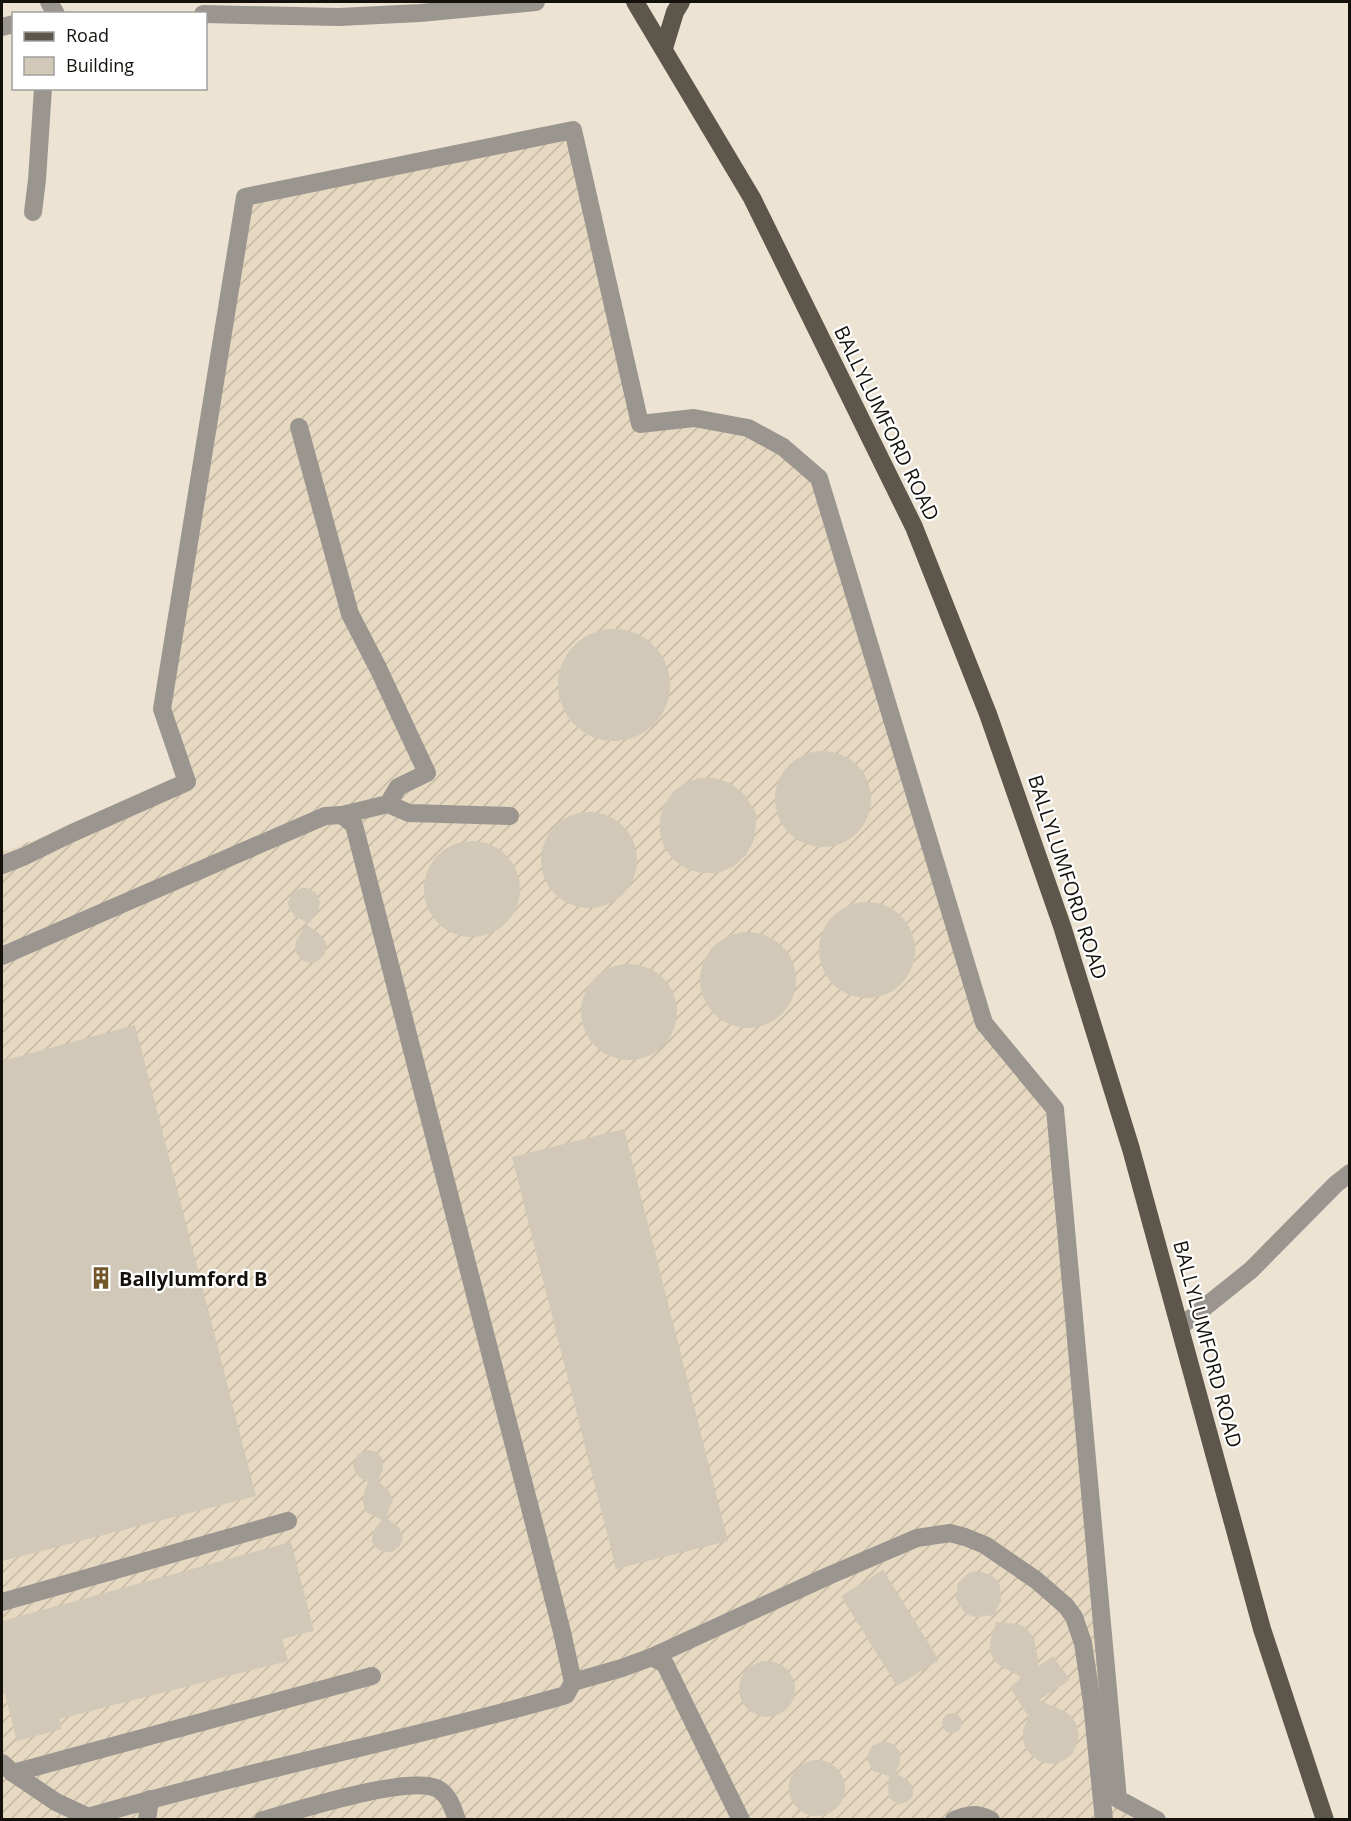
<svg xmlns="http://www.w3.org/2000/svg" width="1351" height="1821" viewBox="0 0 1351 1821" font-family="'Open Sans',sans-serif">
	<style>
		.industrial { fill: url(#industrial-furrows) }
		.building { fill: #d1c8b8 }
		.lines { fill: none; stroke-linecap: round; stroke-linejoin: round }
		.minor { stroke: #9a968f; stroke-width: 18 }
		.major { stroke: #5d564b; stroke-width: 18 }
		.labels { text-anchor: middle; dominant-baseline: central; stroke-width: 4.5; stroke-linejoin: round; paint-order: stroke }
		.street-label { font-size: 20px; fill: #14110c; stroke: #fff }
		.poi-label { font-size: 20px; font-weight: bold; fill: #14110c; stroke: #fff; text-anchor: start }
	</style>
	<defs>
		<pattern id="industrial-furrows" width="10" height="10" patternUnits="userSpaceOnUse" patternTransform="scale(1.5)"><rect width="10" height="10" fill="#e6d8c1"/><path d="M-1 1l2-2M0 10L10 0M9 11l2-2" fill="none" stroke="#c4b8a5"/></pattern>
	</defs>
	<rect width="100%" height="100%" fill="#ede3d3"/>
	<!-- industrial -->
	<path class="industrial" d="M 573,130 L 640,424 L 748,428 L 819,478 L 984,1023 L 1055,1109 L 1118,1799 L 1151,1819 L 2,1819 L 2,852 L 187,782 L 162,709 L 245,197 Z"/>
	<!-- building -->
	<g class="building">
		<circle cx="614" cy="685" r="56"/>
		<circle cx="823" cy="799" r="48"/>
		<path d="M 699,778 L 715,778 L 730,783 L 744,794 L 757,815 L 754,840 L 746,855 L 734,866 L 718,873 L 702,873 L 687,869 L 675,861 L 665,849 L 660,834 L 660,819 L 664,805 L 673,792 L 685,783 Z"/>
		<circle cx="589" cy="860" r="48"/>
		<circle cx="472" cy="889" r="48"/>
		<path d="M 301,888 L 307,888 L 316,893 L 320,902 L 318,912 L 309,923 L 295,917 L 289,908 L 288,903 L 292,893 Z"/>
		<circle cx="867" cy="950" r="48"/>
		<path d="M 306,924 L 322,936 L 327,945 L 324,955 L 316,962 L 311,963 L 301,960 L 295,951 L 296,941 Z"/>
		<circle cx="748" cy="980" r="48"/>
		<circle cx="629" cy="1012" r="48"/>
		<path d="M 135,1025 L 256,1496 L 2,1561 L 2,1061 Z"/>
		<path d="M 624,1129 L 728,1541 L 616,1569 L 512,1157 Z"/>
		<path d="M 367,1450 L 377,1452 L 383,1460 L 383,1469 L 378,1481 L 389,1491 L 393,1500 L 386,1517 L 399,1528 L 403,1537 L 400,1546 L 392,1552 L 382,1552 L 374,1546 L 372,1541 L 373,1531 L 382,1520 L 368,1513 L 365,1509 L 362,1499 L 368,1482 L 359,1477 L 354,1469 L 353,1463 L 358,1454 Z"/>
		<path d="M 291,1542 L 314,1631 L 282,1639 L 288,1661 L 59,1719 L 62,1729 L 17,1741 L 2,1682 L 2,1621 Z"/>
		<path d="M 883,1570 L 939,1660 L 897,1686 L 841,1596 Z"/>
		<path d="M 977,1571 L 991,1575 L 997,1580 L 1000,1586 L 1001,1601 L 994,1615 L 978,1617 L 971,1616 L 964,1612 L 956,1599 L 958,1583 L 969,1573 Z"/>
		<path d="M 996,1622 L 1018,1624 L 1025,1627 L 1034,1638 L 1039,1666 L 1053,1656 L 1070,1680 L 1039,1700 L 1066,1712 L 1073,1718 L 1077,1726 L 1079,1735 L 1077,1744 L 1073,1753 L 1066,1759 L 1058,1763 L 1049,1764 L 1039,1761 L 1032,1756 L 1026,1749 L 1023,1740 L 1023,1731 L 1028,1716 L 1010,1687 L 1022,1678 L 998,1664 L 993,1658 L 990,1651 L 990,1643 Z"/>
		<circle cx="767" cy="1689" r="28"/>
		<circle cx="952" cy="1723" r="10"/>
		<path d="M 883,1741 L 893,1744 L 900,1752 L 900,1763 L 895,1773 L 908,1780 L 913,1788 L 913,1796 L 907,1802 L 899,1804 L 891,1800 L 888,1792 L 889,1776 L 873,1771 L 868,1761 L 867,1756 L 872,1746 Z"/>
		<circle cx="817" cy="1788" r="28"/>
	</g>
	<g class="lines">
		<!-- minor -->
		<g class="minor">
			<path d="M 49,2 L 56,14"/>
			<path d="M 203,14 L 339,17 L 420,13 L 536,2"/>
			<path d="M 2,27 L 14,24"/>
			<path d="M 33,212 L 37,180 L 43,88"/>
			<path d="M 299,427 L 350,614 L 378,668 L 427,773 L 398,787 L 388,804"/>
			<path d="M 342,815 L 388,804 L 409,813 L 510,816"/>
			<path d="M 2,865 L 25,856 L 70,834 L 187,782 L 162,709 L 245,197 L 573,130 L 640,424 L 694,418 L 748,428 L 783,447 L 819,478 L 984,1023 L 1055,1109 L 1118,1799 L 1157,1820"/>
			<path d="M 2,956 L 325,816 L 342,815 L 354,825 L 562,1632 L 573,1682 L 566,1695 C 408,1740 246,1771 88,1817 L 56,1802 L 13,1773"/>
			<path d="M 1180,1327 L 1251,1270 L 1336,1184 L 1350,1173"/>
			<path d="M 2,1602 L 288,1521"/>
			<path d="M 652,1657 L 828,1576 L 917,1538 L 950,1533 L 965,1537 L 985,1545 L 1036,1580 L 1066,1606 L 1074,1617 L 1083,1643 L 1092,1703 L 1104,1820"/>
			<path d="M 573,1682 L 622,1668 L 652,1657 L 665,1664 L 741,1820"/>
			<path d="M 2,1763 L 13,1773 L 372,1676"/>
			<path d="M 147,1820 L 150,1799"/>
			<path d="M 263,1820 C 296,1811 410,1774 438,1789 C 449,1795 453,1809 457,1820"/>
			<path d="M 954,1820 C 968,1814 977,1813 991,1820"/>
		</g>
		<!-- major -->
		<g class="major">
			<path d="M 635,2 L 752,198 L 914,527 L 988,714 L 1062,926 L 1131,1149 L 1262,1629 L 1325,1820"/>
			<path d="M 664,48 L 675,12 L 681,2"/>
		</g>
	</g>
	<!-- icons -->
	<defs>
		<g id="building-bare" transform="scale(1.8)"><path d="M-4-6H4V6H1V3H-1V6H-4ZM-2.5-4.3h1.7v1.8h-1.7ZM.8-4.3h1.7v1.8H.8ZM-2.5-1h1.7V.8h-1.7ZM.8-1h1.7V.8H.8Z" fill="#705628" stroke="#fff" stroke-width="2.5" paint-order="stroke"/></g>
	</defs>
	<g fill-rule="evenodd">
		<use href="#building-bare" x="101" y="1278"/>
	</g>
	<g class="labels">
		<!-- street labels -->
		<g class="street-label">
			<text transform="translate(887 423) rotate(64)">BALLYLUMFORD ROAD</text>
			<text transform="translate(1068 877) rotate(72)">BALLYLUMFORD ROAD</text>
			<text transform="translate(1208 1344) rotate(75)">BALLYLUMFORD ROAD</text>
		</g>
		<!-- poi labels -->
		<g class="poi-label">
			<text x="119" y="1278">Ballylumford B</text>
		</g>
	</g>
	<!-- border -->
	<rect width="1351" height="1821" fill="none" stroke="#14110c" stroke-width="6"/>
	<!-- legend -->
	<rect x="12" y="12" width="195" height="78" fill="#ffffff" stroke="#a1a09e" stroke-width="1.5"/>
	<rect x="24" y="32" width="30" height="9" fill="#5d564b" stroke="#a1a09e" stroke-width="1.5"/>
	<text x="66" y="42" font-size="18" fill="#14110c">Road</text>
	<rect x="24" y="57" width="30" height="18" fill="#d1c8b8" stroke="#a1a09e" stroke-width="1.5"/>
	<text x="66" y="72" font-size="18" fill="#14110c">Building</text>
</svg>
